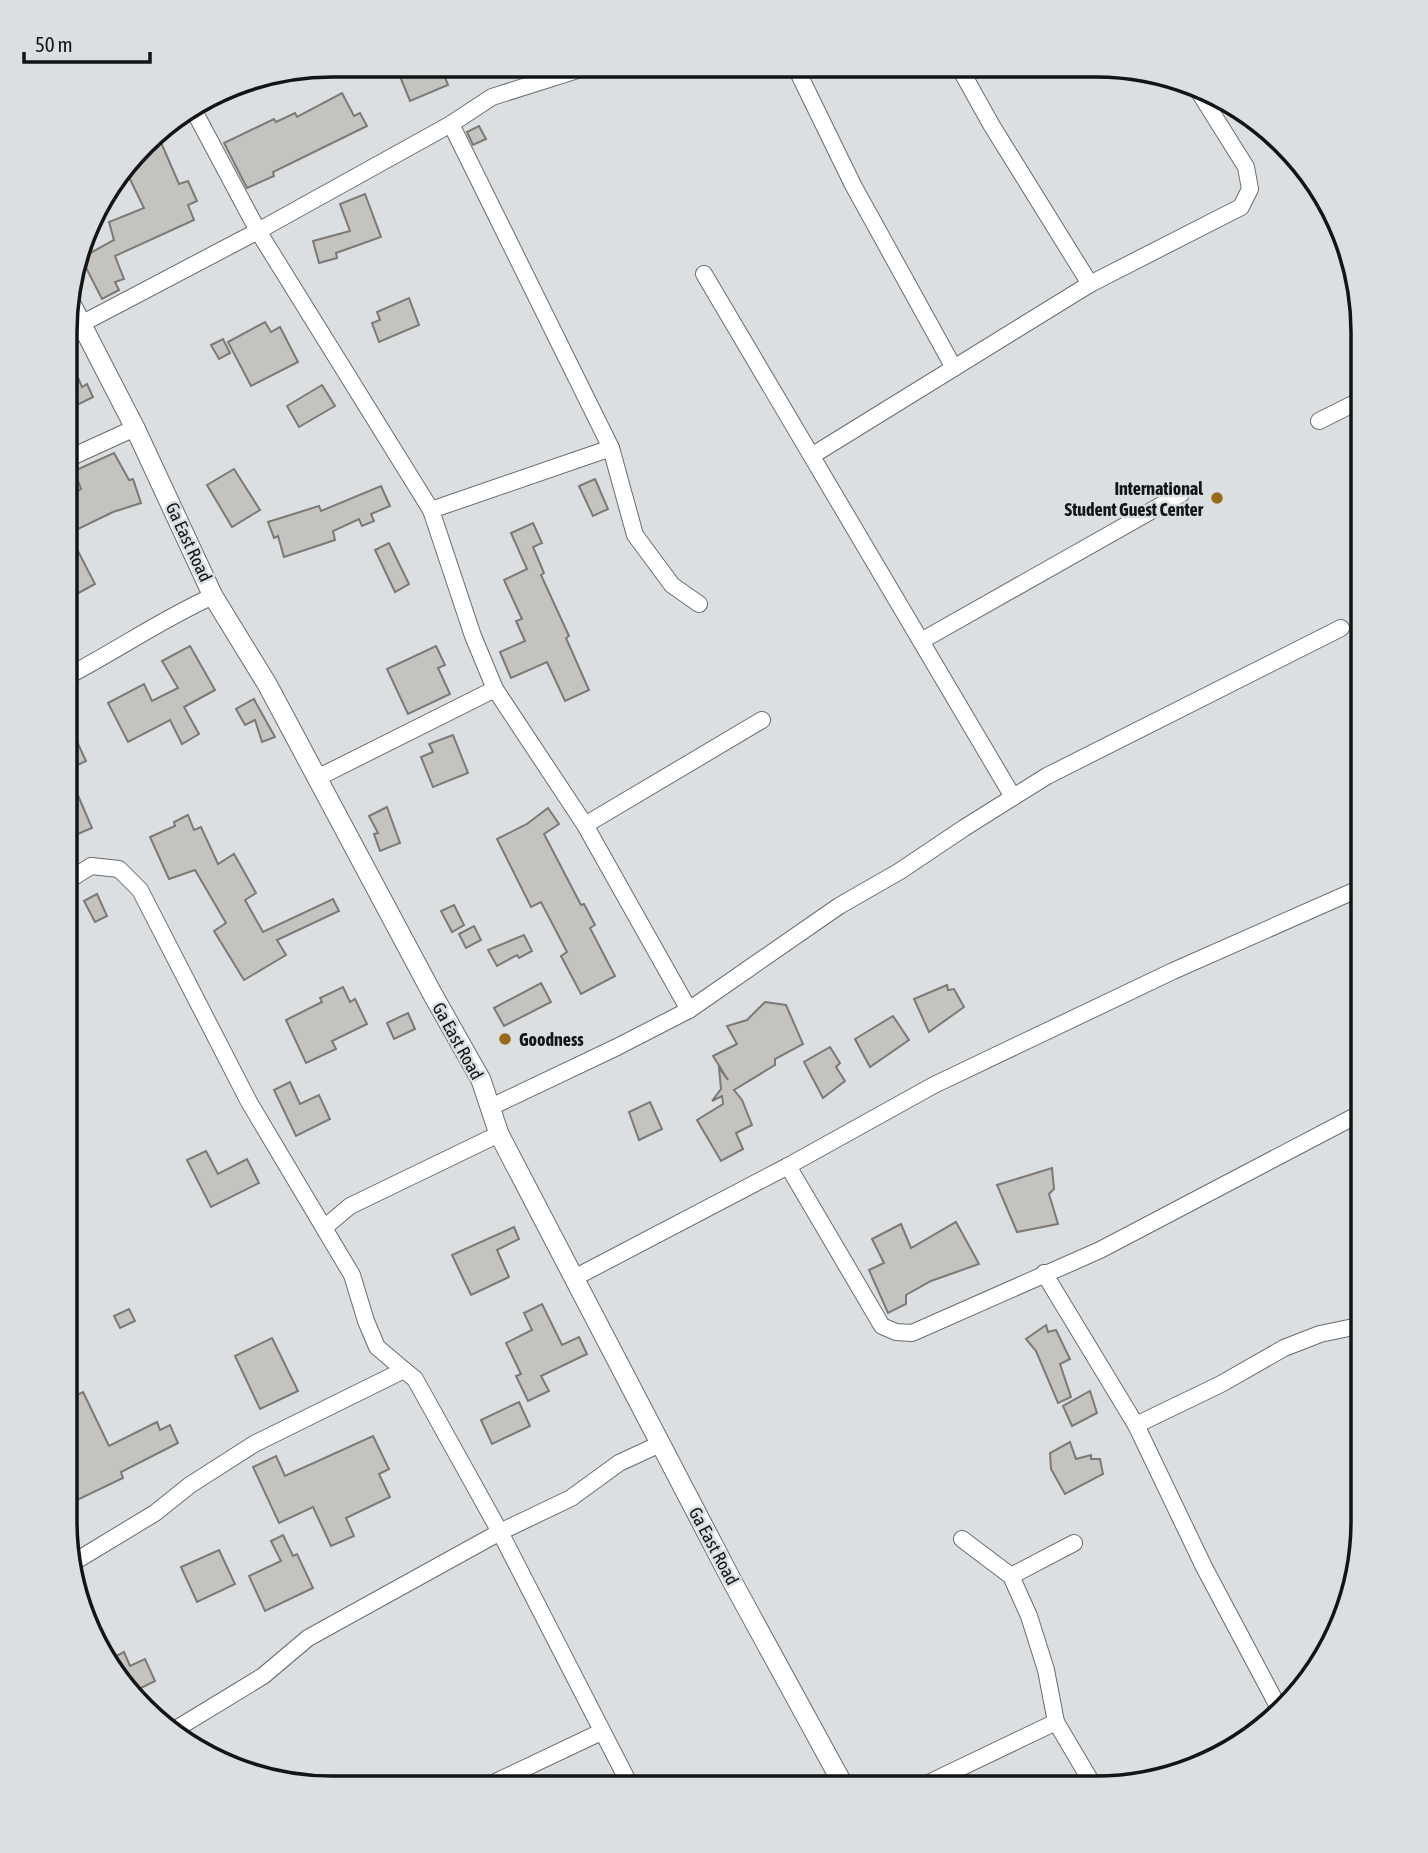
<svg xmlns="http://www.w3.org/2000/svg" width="1428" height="1853" viewBox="0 0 1428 1853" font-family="'Asap Condensed',sans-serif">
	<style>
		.building { fill: #c5c3bf; stroke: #7c7976; stroke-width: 2 }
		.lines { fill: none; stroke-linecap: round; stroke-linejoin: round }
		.minor-casing { stroke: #696d6f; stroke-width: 18 }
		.tertiary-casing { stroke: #696d6f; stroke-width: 21 }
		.minor { stroke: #fff; stroke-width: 16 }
		.tertiary { stroke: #fff; stroke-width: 19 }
		.poi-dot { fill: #976918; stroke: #dbdfe1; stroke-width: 2.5 }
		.labels { text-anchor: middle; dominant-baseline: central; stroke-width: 5; stroke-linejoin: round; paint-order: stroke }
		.poi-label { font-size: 18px; font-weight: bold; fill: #121415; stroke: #dbdfe1; text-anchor: end }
		.street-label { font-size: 18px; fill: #121415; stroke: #dbdfe1 }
		.rim { fill: none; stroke: #121415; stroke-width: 3.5 }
	</style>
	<rect width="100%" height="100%" fill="#dbdfe1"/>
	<!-- building -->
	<g class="building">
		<path d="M 421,65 L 440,65 L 448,85 L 410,101 L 399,74 Z"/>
		<path d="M 342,93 L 354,116 L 360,113 L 367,126 L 273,172 L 274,176 L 247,188 L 224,143 L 274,119 L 276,122 L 295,113 L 297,117 Z"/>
		<path d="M 479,126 L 486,139 L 473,145 L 467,132 Z"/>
		<path d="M 156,131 L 179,184 L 188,181 L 197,201 L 188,205 L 194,220 L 115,256 L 124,279 L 115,282 L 119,290 L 102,299 L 81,258 L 114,240 L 109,222 L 144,208 L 125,169 Z"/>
		<path d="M 365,194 L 381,237 L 336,253 L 337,258 L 319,263 L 313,241 L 350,231 L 340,204 Z"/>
		<path d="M 409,298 L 419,325 L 379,342 L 372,323 L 380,320 L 377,312 Z"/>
		<path d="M 265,322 L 271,332 L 280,327 L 298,362 L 251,386 L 228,342 Z"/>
		<path d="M 223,339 L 230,353 L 219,359 L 211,345 Z"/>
		<path d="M 78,378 L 82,387 L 87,384 L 93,397 L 67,410 L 67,383 Z"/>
		<path d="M 322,385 L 335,406 L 299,427 L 287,406 Z"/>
		<path d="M 114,453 L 129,480 L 133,479 L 141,503 L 113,512 L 72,532 L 67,521 L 67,496 L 81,489 L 74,471 Z"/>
		<path d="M 234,469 L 260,510 L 232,527 L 207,485 Z"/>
		<path d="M 595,479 L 608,509 L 593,516 L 579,486 Z"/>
		<path d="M 381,486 L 390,506 L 371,514 L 374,521 L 362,526 L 359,519 L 333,531 L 335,540 L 284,557 L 278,536 L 274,538 L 268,522 L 319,506 L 321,511 Z"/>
		<path d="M 533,523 L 542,543 L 533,547 L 544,573 L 541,575 L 569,636 L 566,638 L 589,690 L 565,701 L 547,662 L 511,678 L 500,652 L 525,641 L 516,621 L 522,619 L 504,580 L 527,569 L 511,533 Z"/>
		<path d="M 67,530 L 95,584 L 71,597 L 67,588 Z"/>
		<path d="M 389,543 L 409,584 L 395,592 L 375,550 Z"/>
		<path d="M 190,646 L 215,690 L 184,707 L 199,734 L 182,744 L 170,720 L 128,742 L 108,703 L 144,684 L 152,701 L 178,688 L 162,661 Z"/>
		<path d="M 436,646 L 445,665 L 438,668 L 450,694 L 408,714 L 387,669 Z"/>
		<path d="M 254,699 L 256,703 L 275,737 L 262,742 L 255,720 L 245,725 L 236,709 Z"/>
		<path d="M 66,718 L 86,761 L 67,770 L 92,828 L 66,839 Z"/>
		<path d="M 453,735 L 468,773 L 433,787 L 421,757 L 433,752 L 429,744 Z"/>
		<path d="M 387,807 L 400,843 L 380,851 L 374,834 L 378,833 L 369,816 Z"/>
		<path d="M 548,808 L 559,824 L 544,834 L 581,905 L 584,904 L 595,925 L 590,928 L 615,976 L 581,994 L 561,956 L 567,952 L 541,902 L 531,907 L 497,839 L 527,824 Z"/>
		<path d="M 188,815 L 194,830 L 201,827 L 218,864 L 234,854 L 256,893 L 245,900 L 263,932 L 333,899 L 339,911 L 277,940 L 286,955 L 244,980 L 214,931 L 226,923 L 195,870 L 169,879 L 150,837 L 175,826 L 174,822 Z"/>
		<path d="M 97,894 L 107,916 L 95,922 L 84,901 Z"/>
		<path d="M 454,905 L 464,925 L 452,932 L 441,911 Z"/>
		<path d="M 474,926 L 481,940 L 466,948 L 459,934 Z"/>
		<path d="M 524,935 L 532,951 L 519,958 L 517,955 L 497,966 L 488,950 Z"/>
		<path d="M 541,983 L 551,1002 L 504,1026 L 494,1008 Z"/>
		<path d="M 947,985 L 948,990 L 954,989 L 964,1007 L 929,1032 L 914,999 Z"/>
		<path d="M 343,987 L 350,1002 L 355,999 L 367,1024 L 332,1041 L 336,1049 L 306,1063 L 286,1020 L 322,1002 L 320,998 Z"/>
		<path d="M 765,1002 L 786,1005 L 803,1044 L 775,1059 L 775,1065 L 734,1090 L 742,1100 L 752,1125 L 736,1133 L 743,1149 L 721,1161 L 697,1120 L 723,1104 L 722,1096 L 712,1101 L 721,1089 L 719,1068 L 728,1080 L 713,1056 L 737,1044 L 727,1026 L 747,1020 Z"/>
		<path d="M 408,1013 L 415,1029 L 394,1039 L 387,1023 Z"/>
		<path d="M 893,1016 L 909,1040 L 870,1067 L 855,1039 Z"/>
		<path d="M 830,1047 L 840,1063 L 836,1067 L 845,1081 L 823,1098 L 804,1062 Z"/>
		<path d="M 290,1082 L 300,1104 L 319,1095 L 330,1119 L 296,1136 L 274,1090 Z"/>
		<path d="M 650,1102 L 662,1129 L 639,1140 L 629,1112 Z"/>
		<path d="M 206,1151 L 218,1174 L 247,1159 L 259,1183 L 211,1207 L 187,1160 Z"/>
		<path d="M 1052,1168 L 1054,1189 L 1049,1194 L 1058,1224 L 1017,1232 L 997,1185 Z"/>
		<path d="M 956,1222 L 979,1264 L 931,1281 L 906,1295 L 906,1304 L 888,1313 L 869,1270 L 884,1263 L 872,1239 L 901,1224 L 911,1248 Z"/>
		<path d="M 514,1227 L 519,1239 L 497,1250 L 509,1277 L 471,1295 L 452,1255 Z"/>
		<path d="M 542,1304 L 562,1345 L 579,1337 L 587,1354 L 541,1376 L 549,1391 L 528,1401 L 516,1376 L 521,1374 L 506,1343 L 532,1330 L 524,1313 Z"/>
		<path d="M 129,1309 L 135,1321 L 120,1328 L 114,1316 Z"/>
		<path d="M 1046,1325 L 1048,1332 L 1056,1330 L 1070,1359 L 1060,1364 L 1071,1397 L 1058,1403 L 1036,1351 L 1026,1339 Z"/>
		<path d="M 272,1338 L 298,1391 L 260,1409 L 235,1356 Z"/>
		<path d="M 1090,1391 L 1097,1413 L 1072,1426 L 1063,1406 Z"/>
		<path d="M 83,1392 L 109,1446 L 157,1422 L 160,1430 L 170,1425 L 178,1443 L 121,1472 L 123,1478 L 73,1502 L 65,1485 L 65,1475 L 77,1469 L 65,1443 L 65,1401 Z"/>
		<path d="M 519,1402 L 530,1426 L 492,1444 L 481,1420 Z"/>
		<path d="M 373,1436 L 389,1469 L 379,1474 L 390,1497 L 346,1518 L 354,1536 L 331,1546 L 313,1507 L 279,1523 L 253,1467 L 276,1456 L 285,1476 Z"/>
		<path d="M 1070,1442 L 1076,1459 L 1091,1455 L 1091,1459 L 1100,1459 L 1103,1474 L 1065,1494 L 1051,1469 L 1050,1453 Z"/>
		<path d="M 283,1535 L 293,1556 L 297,1554 L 313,1588 L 265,1611 L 249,1576 L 281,1561 L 271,1541 Z"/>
		<path d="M 219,1550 L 235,1584 L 197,1602 L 181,1567 Z"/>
		<path d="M 124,1652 L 130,1666 L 145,1659 L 155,1681 L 129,1694 L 107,1661 Z"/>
	</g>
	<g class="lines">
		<!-- minor casing -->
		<g class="minor-casing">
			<g id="minor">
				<path d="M 795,66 L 853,185 L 954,368"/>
				<path d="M 193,109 L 258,231 L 431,510"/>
				<path d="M 451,124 L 611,448 L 635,535 L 672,585 L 699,604"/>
				<path d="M 704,274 L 1013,797"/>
				<path d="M 1090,284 L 1241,207 L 1250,189 L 1246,167 L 1194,84"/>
				<path d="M 83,323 L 258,231 L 451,124 L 492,97 L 590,66"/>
				<path d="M 1319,421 L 1363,399"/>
				<path d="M 813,455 L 1090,284 L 992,126 L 959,67"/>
				<path d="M 67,459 L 135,428"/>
				<path d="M 921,641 L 1181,494"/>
				<path d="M 66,677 C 116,651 162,619 213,596"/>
				<path d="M 495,689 L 585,825 L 689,1010"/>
				<path d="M 317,778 L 495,689 L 473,636 L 431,510 L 611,448"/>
				<path d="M 585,825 L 762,720"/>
				<path d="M 66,882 L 91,866 L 119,869 L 140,890 L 249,1102 L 324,1228"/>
				<path d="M 491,1107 L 617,1047 L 689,1010 L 839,906 L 900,871 L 964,828 L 1047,776 L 1341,628"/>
				<path d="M 788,1166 L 882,1326 L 896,1332 L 912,1333 L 1100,1250 L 1363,1112"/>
				<path d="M 1044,1273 L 1136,1425 L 1204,1567 L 1281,1712"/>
				<path d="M 574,1278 L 788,1166 L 934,1085 L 1173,971 L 1363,887"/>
				<path d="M 404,1370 L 415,1379 L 500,1532 L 631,1787"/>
				<path d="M 1136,1425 L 1221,1384 L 1284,1348 L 1320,1334 L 1363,1325"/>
				<path d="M 962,1539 L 1011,1576 L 1029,1616 L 1046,1670 L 1056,1722 L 1095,1788"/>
				<path d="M 74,1562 L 155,1513 L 190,1485 L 254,1444 L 404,1370 L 377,1347 L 366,1321 L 352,1275 L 324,1228 L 350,1206 L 499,1134"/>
				<path d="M 1011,1576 L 1074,1543"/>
				<path d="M 171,1732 L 263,1676 L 308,1638 L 500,1532 L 571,1498 L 619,1463 L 660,1444"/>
				<path d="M 485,1787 L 601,1732"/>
				<path d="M 918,1788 L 1056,1722"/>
			</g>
		</g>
		<!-- tertiary casing -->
		<g class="tertiary-casing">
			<path id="tertiary" d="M 67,296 L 135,428 L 213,596 L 267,684 L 433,995 L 481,1080 L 499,1134 L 732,1581 L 845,1788"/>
		</g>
		<!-- minor -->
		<use href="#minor" class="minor"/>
		<!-- tertiary -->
		<use href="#tertiary" class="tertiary"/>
	</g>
	<!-- markers -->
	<g class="poi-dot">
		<circle cx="1217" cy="498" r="7"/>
		<circle cx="505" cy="1039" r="7"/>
	</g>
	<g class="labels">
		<!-- poi labels -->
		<g class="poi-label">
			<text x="1203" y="488">International<tspan x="1203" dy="21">Student Guest Center</tspan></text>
			<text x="519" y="1039" text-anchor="start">Goodness</text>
		</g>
		<!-- street labels -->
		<g class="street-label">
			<text transform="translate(189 542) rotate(65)">Ga East Road</text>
			<text transform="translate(458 1041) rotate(61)">Ga East Road</text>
			<text transform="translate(714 1546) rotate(62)">Ga East Road</text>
		</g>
	</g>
	<!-- crop -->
	<path d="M0 0H1428V1853H0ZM332 77H1096A255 255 0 0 1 1351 332V1521A255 255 0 0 1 1096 1776H332A255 255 0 0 1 77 1521V332A255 255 0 0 1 332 77Z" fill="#dbdfe1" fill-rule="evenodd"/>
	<path class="rim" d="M332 77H1096A255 255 0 0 1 1351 332V1521A255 255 0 0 1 1096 1776H332A255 255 0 0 1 77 1521V332A255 255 0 0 1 332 77Z"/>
	<!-- scale -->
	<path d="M24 52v10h126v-10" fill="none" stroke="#121415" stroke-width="3.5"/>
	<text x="35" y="52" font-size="21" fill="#121415" stroke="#dbdfe1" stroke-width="5" paint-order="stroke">50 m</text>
</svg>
